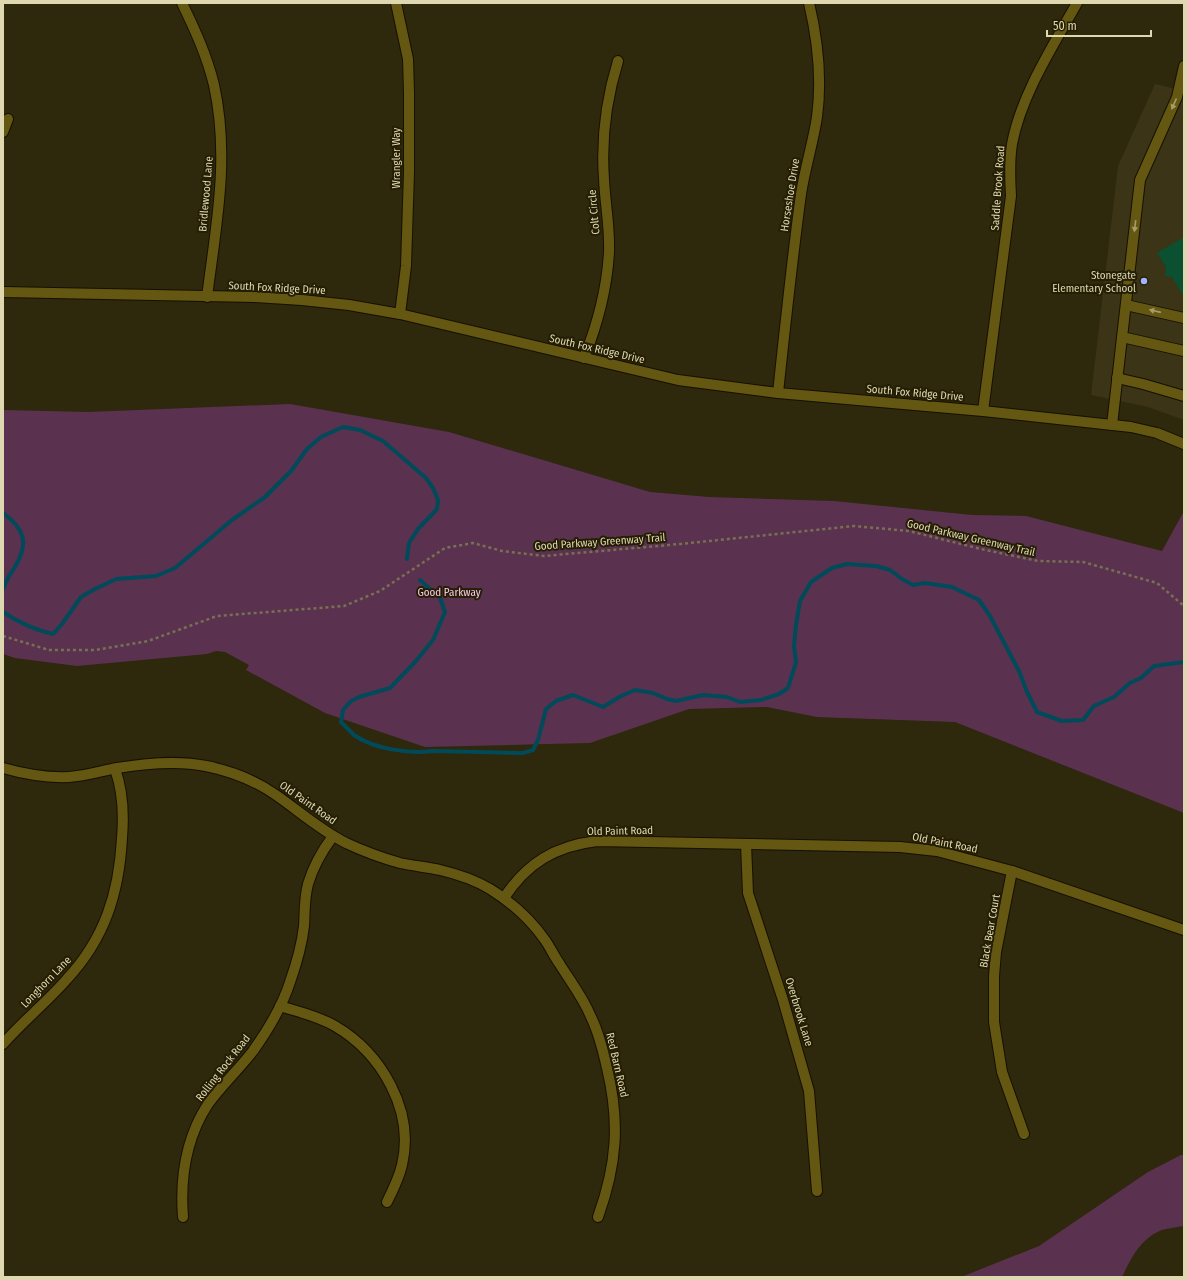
<svg xmlns="http://www.w3.org/2000/svg" width="1187" height="1280" viewBox="0 0 1187 1280" font-family="'Fira Sans Condensed',sans-serif">
	<style>
		.built { fill: #3b3416 }
		.green { fill: #5b3150 }
		.lines { fill: none; stroke-linecap: round; stroke-linejoin: round }
		.stream { stroke: #004a59; stroke-width: 4 }
		.building { fill: #0b5030 }
		.minor-casing { stroke: #161000; stroke-width: 12 }
		.path { stroke: #787151; stroke-width: 2.5; stroke-dasharray: 3 3; stroke-linecap: butt }
		.minor { stroke: #645712; stroke-width: 10 }
		.oneway { fill: #a89d68 }
		.poi-dot { fill: #a6b1fc; stroke: #241e04; stroke-width: 1.5 }
		.labels { text-anchor: middle; dominant-baseline: central; stroke-width: 4; stroke-linejoin: round; paint-order: stroke }
		.street-label { font-size: 11px; fill: #dfd7af; stroke: #241e04 }
		.poi-label { font-size: 11px; fill: #dfd7af; stroke: #241e04; text-anchor: end }
		.park-label { font-size: 11px; fill: #f7c7e8; stroke: #241e04 }
	</style>
	<rect width="100%" height="100%" fill="#2e280d"/>
	<!-- built -->
	<path class="built" d="M 1155,84 L 1184,91 L 1184,420 L 1148,407 L 1091,395 L 1118,166 Z"/>
	<!-- green -->
	<g class="green">
		<path d="M 290,404 L 449,432 L 650,492 L 709,497 L 834,501 L 972,515 L 1026,516 L 1162,551 L 1184,511 L 1184,813 L 955,722 L 817,717 L 767,707 L 689,709 L 590,743 L 425,747 L 325,713 L 246,670 L 249,665 L 225,652 L 216,651 L 207,654 L 77,666 L 15,658 L 3,654 L 3,410 L 88,412 Z"/>
		<path d="M 1181,1155 L 1184,1155 L 1184,1226 C 1177,1227 1169,1228 1162,1230 C 1141,1238 1131,1258 1122,1277 L 961,1277 L 1039,1246 L 1148,1172 Z"/>
	</g>
	<g class="lines">
		<!-- stream -->
		<g class="stream">
			<path d="M 3,513 C 25,529 29,543 15,567 C 10,574 6,580 3,589"/>
			<path d="M 420,580 L 440,598 L 445,612 L 433,640 L 416,661 L 390,688 L 359,697 L 351,701 L 343,710 L 341,722 C 345,726 350,731 354,735 C 374,749 409,754 432,751 L 523,753 L 533,750 L 538,740 L 546,709 L 556,701 L 573,695 L 603,707 L 621,696 L 635,690 L 653,693 L 667,699 L 676,701 L 703,695 L 727,697 L 740,702 L 761,700 L 779,694 L 788,688 L 796,662 L 794,646 L 796,625 L 800,601 L 811,582 L 832,568 L 847,564 L 876,566 L 890,570 L 902,579 L 913,585 L 925,583 L 952,587 L 979,600 L 990,616 L 1019,671 L 1027,692 L 1037,712 L 1062,721 L 1083,720 L 1094,706 L 1114,697 L 1130,683 L 1141,678 L 1154,666 L 1184,662"/>
			<path d="M 3,612 C 18,622 35,630 53,634 L 62,624 L 81,597 L 93,590 L 116,579 L 156,576 L 175,568 L 232,520 L 265,497 L 291,471 L 307,449 L 321,437 L 343,427 L 360,430 L 383,441 L 426,478 L 433,488 L 438,500 L 437,509 L 418,529 L 409,543 L 407,559"/>
		</g>
	</g>
	<!-- building -->
	<path class="building" d="M 1184,237 L 1184,297 L 1172,277 L 1165,276 L 1166,267 L 1157,253 Z"/>
	<g class="lines">
		<!-- minor casing -->
		<g class="minor-casing">
			<g id="minor">
				<path d="M 182,3 C 195,30 207,56 214,85 C 230,158 216,225 207,297"/>
				<path d="M 396,3 L 408,59 L 409,93 L 409,172 L 406,266 L 400,314"/>
				<path d="M 3,132 L 8,119"/>
				<path d="M 3,292 L 255,297 L 302,300 L 349,305 L 400,314 L 678,380 L 778,393 L 983,411 L 1131,427 L 1157,433 L 1184,444"/>
				<path d="M 1126,305 L 1184,318"/>
				<path d="M 1122,337 L 1184,351"/>
				<path d="M 584,358 C 598,323 607,289 609,252 C 610,227 605,203 604,179 C 601,138 606,100 618,61"/>
				<path d="M 1117,378 L 1143,384 L 1184,396"/>
				<path d="M 778,393 C 785,327 792,260 801,194 C 805,168 813,143 817,117 C 822,79 818,41 809,3"/>
				<path d="M 983,411 L 1011,196 C 1010,179 1009,162 1012,144 C 1021,95 1053,46 1077,3"/>
				<path d="M 1112,425 L 1140,180 L 1177,97 L 1184,66"/>
				<path d="M 3,768 C 24,774 46,778 69,777 C 86,776 101,771 117,768 C 147,763 177,760 206,766 C 231,771 256,781 276,795 C 299,811 320,830 346,843 C 363,851 382,858 400,863 C 413,866 427,867 440,870 C 457,874 475,880 490,889 C 511,902 531,920 545,940 C 550,947 554,956 559,963 C 570,981 583,997 591,1017 C 599,1033 603,1050 607,1068 C 620,1122 617,1164 598,1217"/>
				<path d="M 746,844 L 748,893 L 783,1000 L 809,1091 L 817,1191"/>
				<path d="M 1012,871 L 996,952 L 994,976 L 994,1022 L 1002,1072 L 1024,1134"/>
				<path d="M 504,898 C 527,863 555,846 597,841 L 900,847 L 937,851 L 1012,871 L 1184,930"/>
				<path d="M 280,1006 C 299,1012 318,1016 335,1026 C 381,1053 415,1110 402,1165 C 399,1178 393,1190 387,1202"/>
				<path d="M 3,1044 C 23,1021 47,1002 67,979 C 105,938 119,893 122,838 C 124,814 123,791 115,769"/>
				<path d="M 183,1217 C 180,1178 186,1138 208,1104 C 222,1085 239,1069 253,1051 C 268,1030 282,1007 290,982 C 296,965 302,944 304,926 C 305,911 304,899 308,884 C 313,867 322,851 333,836"/>
			</g>
		</g>
		<!-- path -->
		<path class="path" d="M 3,636 L 49,650 L 96,650 L 148,641 L 217,616 L 344,606 L 380,591 L 445,548 L 473,543 L 502,551 L 544,556 L 680,544 L 854,526 L 909,531 L 981,549 L 1038,561 L 1083,562 L 1157,583 L 1184,606"/>
		<!-- minor -->
		<use href="#minor" class="minor"/>
	</g>
	<!-- one-way arrows -->
	<defs><path id="oneway-solid" d="M-6-.8H1V-3.2L6.5 0L1 3.2V.8H-6Z"/></defs>
	<g class="oneway">
		<use href="#oneway-solid" transform="translate(1174 104) rotate(114)"/>
		<use href="#oneway-solid" transform="translate(1135 226) rotate(97)"/>
		<use href="#oneway-solid" transform="translate(1155 311) rotate(-167)"/>
	</g>
	<!-- markers -->
	<circle class="poi-dot" cx="1144" cy="281" r="4"/>
	<g class="labels">
		<!-- street labels -->
		<g class="street-label">
			<text transform="translate(396 158) rotate(-90)">Wrangler Way</text>
			<text transform="translate(998 188) rotate(-86)">Saddle Brook Road</text>
			<text transform="translate(206 194) rotate(-85)">Bridlewood Lane</text>
			<text transform="translate(790 195) rotate(-81)">Horseshoe Drive</text>
			<text transform="translate(594 212) rotate(-95)">Colt Circle</text>
			<text transform="translate(277 288) rotate(3)">South Fox Ridge Drive</text>
			<text transform="translate(597 349) rotate(13)">South Fox Ridge Drive</text>
			<text transform="translate(915 393) rotate(5)">South Fox Ridge Drive</text>
			<text transform="translate(971 538) rotate(13)">Good Parkway Greenway Trail</text>
			<text transform="translate(600 542) rotate(-4)">Good Parkway Greenway Trail</text>
			<text transform="translate(308 803) rotate(35)">Old Paint Road</text>
			<text transform="translate(620 831) rotate(-1)">Old Paint Road</text>
			<text transform="translate(945 843) rotate(11)">Old Paint Road</text>
			<text transform="translate(990 931) rotate(-80)">Black Bear Court</text>
			<text transform="translate(46 982) rotate(-46)">Longhorn Lane</text>
			<text transform="translate(799 1012) rotate(73)">Overbrook Lane</text>
			<text transform="translate(617 1065) rotate(77)">Red Barn Road</text>
			<text transform="translate(223 1068) rotate(-52)">Rolling Rock Road</text>
		</g>
		<!-- poi labels -->
		<g class="poi-label">
			<text x="1136" y="275">Stonegate<tspan x="1136" dy="13">Elementary School</tspan></text>
		</g>
		<!-- park labels -->
		<g class="park-label">
			<text x="449" y="592">Good Parkway</text>
		</g>
	</g>
	<!-- border -->
	<rect width="1187" height="1280" fill="none" stroke="#dfd7af" stroke-width="8"/>
	<!-- scale -->
	<path d="M1047 30v6h104v-6" fill="none" stroke="#dfd7af" stroke-width="2"/>
	<text x="1053" y="30" font-size="12" fill="#dfd7af" stroke="#241e04" stroke-width="3" paint-order="stroke">50 m</text>
</svg>
